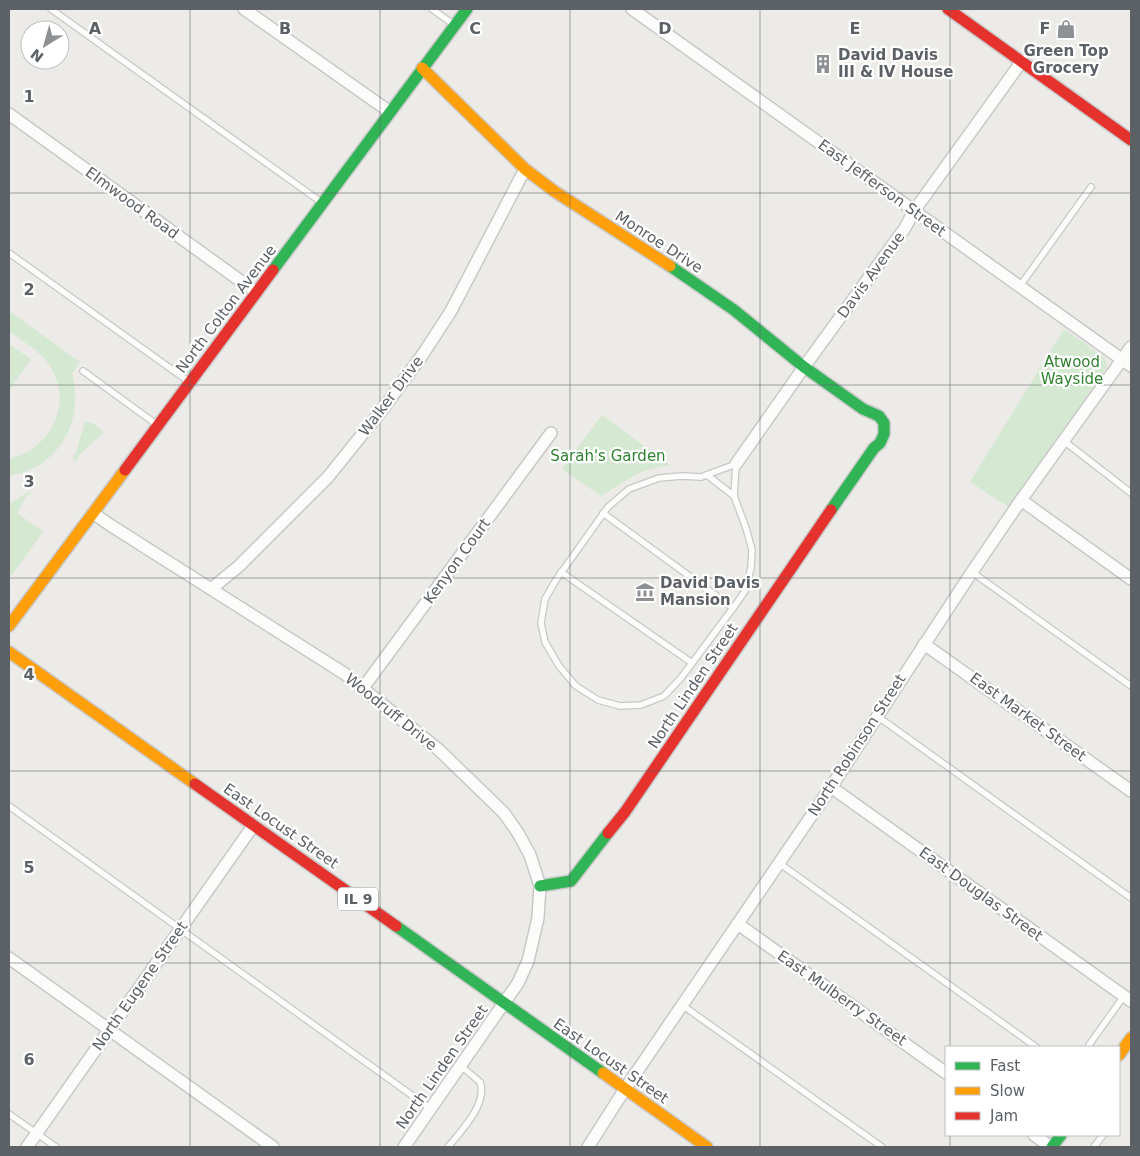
<svg xmlns="http://www.w3.org/2000/svg" width="1140" height="1156" viewBox="0 0 1140 1156" font-family="'DejaVu Sans',sans-serif">
	<style>
		.green { fill: #d5e9d2 }
		.lines { fill: none; stroke-linecap: round; stroke-linejoin: round }
		.lane-casing { stroke: #c8c8c8; stroke-width: 8 }
		.street-casing { stroke: #c8c8c8; stroke-width: 14 }
		.fast-casing { stroke: #c9c9c9; stroke-width: 14 }
		.slow-casing { stroke: #c9c9c9; stroke-width: 14 }
		.jam-casing { stroke: #c9c9c9; stroke-width: 14 }
		.lane { stroke: #fcfcfb; stroke-width: 5.5 }
		.street { stroke: #fcfcfb; stroke-width: 11 }
		.fast { stroke: #30b455; stroke-width: 11 }
		.slow { stroke: #ff9f0a; stroke-width: 11 }
		.jam { stroke: #e5322d; stroke-width: 11 }
		.grid { fill: none; stroke: #5c6166; stroke-width: 1; stroke-opacity: 0.55 }
		.labels { text-anchor: middle; dominant-baseline: central; stroke-width: 4.5; stroke-linejoin: round; paint-order: stroke }
		.shield { fill: #fff; stroke: #8d9094; stroke-width: 1 }
		.shield-label { font-size: 14px; font-weight: bold; fill: #5c6166 }
		.poi-label { font-size: 15px; font-weight: bold; fill: #5c6166; stroke: #fff; text-anchor: start }
		.street-label { font-size: 15px; fill: #5c6166; stroke: #fff }
		.park-label { font-size: 15px; fill: #308230; stroke: #fff }
		.grid-label { font-size: 16px; text-anchor: middle; font-weight: bold; fill: #5c6166; stroke: #fff; stroke-width: 4.5; stroke-linejoin: round; paint-order: stroke }
	</style>
	<rect width="100%" height="100%" fill="#ecebe7"/>
	<!-- green -->
	<g class="green">
		<path d="M 9,311 L 80,362 L 72,374 C 85,421 59,468 9,476 L 9,459 C 52,449 75,401 48,363 C 38,350 22,341 9,331 Z"/>
		<path d="M 1064,329 L 1105,358 L 1107,367 L 1010,508 L 970,482 Z"/>
		<path d="M 9,344 L 31,359 L 9,390 Z"/>
		<path d="M 602,415 L 670,465 L 647,470 L 637,474 L 601,496 L 562,469 Z"/>
		<path d="M 85,421 L 94,424 L 104,432 L 78,456 L 79,457 L 76,461 L 72,458 L 76,453 Z"/>
		<path d="M 30,491 L 31,494 L 27,495 L 17,513 L 43,532 L 9,579 L 9,504 Z"/>
	</g>
	<g class="lines">
		<!-- lane casing -->
		<g class="lane-casing">
			<g id="lane">
				<path d="M 51,9 L 321,202"/>
				<path d="M 432,9 L 453,24"/>
				<path d="M 9,253 L 188,381"/>
				<path d="M 1020,286 L 1091,187"/>
				<path d="M 83,371 L 156,424"/>
				<path d="M 1064,441 L 1131,493"/>
				<path d="M 736,464 L 734,496 L 746,528 L 752,550 L 751,568 L 745,591 L 736,604 L 681,678 L 664,696 L 641,705 L 620,706 L 598,700 L 576,686 L 559,666 L 545,642 L 541,623 L 545,599 L 556,580 L 608,507 L 629,489 L 659,478 L 682,476 L 701,477 Z"/>
				<path d="M 707,475 L 734,496"/>
				<path d="M 603,513 L 733,608"/>
				<path d="M 561,572 L 692,663"/>
				<path d="M 972,572 L 1131,686"/>
				<path d="M 877,716 L 1131,898"/>
				<path d="M 9,806 L 431,1109"/>
				<path d="M 779,863 L 1036,1047"/>
				<path d="M 682,1005 L 882,1147"/>
				<path d="M 1090,1047 L 1089,1045 L 1124,996"/>
				<path d="M 9,1114 L 56,1147"/>
				<path d="M 448,1147 C 461,1131 488,1104 480,1082 L 461,1066"/>
				<path d="M 1094,1147 L 1103,1135"/>
			</g>
		</g>
		<!-- street casing -->
		<g class="street-casing">
			<g id="street">
				<path d="M 244,9 L 390,112"/>
				<path d="M 632,9 L 1131,366"/>
				<path d="M 9,114 L 256,292"/>
				<path d="M 736,464 L 804,367 L 905,228 L 914,211 L 1022,61"/>
				<path d="M 1021,500 L 1131,579"/>
				<path d="M 93,513 L 110,525 L 345,674 L 439,750 L 504,813 L 518,833 L 530,855 L 540,886 L 538,918 L 528,961 L 518,983 L 504,1003 L 404,1147"/>
				<path d="M 211,589 L 239,566 L 328,477 L 385,406 L 423,354 L 451,311 L 525,169"/>
				<path d="M 924,644 L 1131,791"/>
				<path d="M 363,688 L 551,433"/>
				<path d="M 831,787 L 1131,1001"/>
				<path d="M 738,924 L 946,1073"/>
				<path d="M 9,958 L 273,1147"/>
				<path d="M 1034,1135 L 1051,1147"/>
				<path d="M 27,1147 L 253,826"/>
				<path d="M 588,1147 L 625,1089 L 831,787 L 972,572 L 1021,500 L 1131,347"/>
			</g>
		</g>
		<!-- fast casing -->
		<g class="fast-casing">
			<g id="fast">
				<path d="M 670,266 L 734,310 L 804,367 L 863,409 L 879,416 L 884,423 L 884,434 L 880,443 L 874,448 L 831,510"/>
				<path d="M 273,270 L 467,9"/>
				<path d="M 540,886 L 571,881 L 608,833"/>
				<path d="M 396,926 L 603,1073"/>
				<path d="M 1052,1147 L 1061,1135"/>
			</g>
		</g>
		<!-- slow casing -->
		<g class="slow-casing">
			<g id="slow">
				<path d="M 422,68 L 525,169 L 554,191 L 670,266"/>
				<path d="M 9,626 L 125,470"/>
				<path d="M 9,652 L 195,784"/>
				<path d="M 1119,1055 L 1131,1038"/>
				<path d="M 603,1073 L 707,1147"/>
			</g>
		</g>
		<!-- jam casing -->
		<g class="jam-casing">
			<g id="jam">
				<path d="M 948,9 L 1131,140"/>
				<path d="M 125,470 L 273,270"/>
				<path d="M 195,784 L 396,926"/>
				<path d="M 608,833 L 625,812 L 831,510"/>
			</g>
		</g>
		<!-- lane -->
		<use href="#lane" class="lane"/>
		<!-- street -->
		<use href="#street" class="street"/>
		<!-- fast -->
		<use href="#fast" class="fast"/>
		<!-- slow -->
		<use href="#slow" class="slow"/>
		<!-- jam -->
		<use href="#jam" class="jam"/>
	</g>
	<!-- grid -->
	<path class="grid" d="M 190,9 L 190,1147M 380,9 L 380,1147M 570,9 L 570,1147M 760,9 L 760,1147M 950,9 L 950,1047M 9,193 L 1131,193M 9,385 L 1131,385M 9,578 L 1131,578M 9,771 L 1131,771M 9,963 L 1131,963M 950,1135 L 950,1147"/>
	<!-- icons -->
	<defs>
		<g id="shop-bare" transform="scale(1.5)"><path d="M-5-2.5h2.3a2.7 3.5 0 0 1 5.4 0H5L5.5 6h-11ZM-1.5-2.5h3a1.5 2.3 0 0 0-3 0Z" fill="#8e9193" stroke="#fff" stroke-width="2.5" paint-order="stroke"/></g>
		<g id="building-bare" transform="scale(1.5)"><path d="M-4-6H4V6H1V3H-1V6H-4ZM-2.5-4.3h1.7v1.8h-1.7ZM.8-4.3h1.7v1.8H.8ZM-2.5-1h1.7V.8h-1.7ZM.8-1h1.7V.8H.8Z" fill="#8e9193" stroke="#fff" stroke-width="2.5" paint-order="stroke"/></g>
		<g id="museum-bare" transform="scale(1.5)"><path d="M0-6L6-3V-2H-6V-3ZM-5-1h2V3h-2ZM-1-1h2V3h-2ZM3-1h2V3H3ZM-6 4H6V6H-6Z" fill="#8e9193" stroke="#fff" stroke-width="2.5" paint-order="stroke"/></g>
	</defs>
	<g fill-rule="evenodd">
		<use href="#shop-bare" x="1066" y="29"/>
		<use href="#building-bare" x="823" y="64"/>
		<use href="#museum-bare" x="645" y="592"/>
	</g>
	<g class="labels">
		<!-- shield labels -->
		<rect class="shield" x="338" y="887.5" width="40" height="23" rx="4"/>
		<g class="shield-label">
			<text x="358" y="899">IL 9</text>
		</g>
		<!-- poi labels -->
		<g class="poi-label">
			<text x="1066" y="51" text-anchor="middle">Green Top<tspan x="1066" dy="17">Grocery</tspan></text>
			<text x="838" y="55">David Davis<tspan x="838" dy="17">III &amp; IV House</tspan></text>
			<text x="660" y="583">David Davis<tspan x="660" dy="17">Mansion</tspan></text>
		</g>
		<!-- street labels -->
		<g class="street-label">
			<text transform="translate(882 188) rotate(36)">East Jefferson Street</text>
			<text transform="translate(132 203) rotate(36)">Elmwood Road</text>
			<text transform="translate(659 242) rotate(33)">Monroe Drive</text>
			<text transform="translate(871 275) rotate(-54)">Davis Avenue</text>
			<text transform="translate(226 309) rotate(-53)">North Colton Avenue</text>
			<text transform="translate(391 396) rotate(-53)">Walker Drive</text>
			<text transform="translate(457 561) rotate(-54)">Kenyon Court</text>
			<text transform="translate(693 686) rotate(-56)">North Linden Street</text>
			<text transform="translate(391 712) rotate(39)">Woodruff Drive</text>
			<text transform="translate(1028 717) rotate(36)">East Market Street</text>
			<text transform="translate(857 745) rotate(-57)">North Robinson Street</text>
			<text transform="translate(281 826) rotate(35)">East Locust Street</text>
			<text transform="translate(981 894) rotate(36)">East Douglas Street</text>
			<text transform="translate(140 986) rotate(-55)">North Eugene Street</text>
			<text transform="translate(842 998) rotate(35)">East Mulberry Street</text>
			<text transform="translate(611 1061) rotate(35)">East Locust Street</text>
			<text transform="translate(442 1067) rotate(-55)">North Linden Street</text>
		</g>
		<!-- park labels -->
		<g class="park-label">
			<text x="1072" y="362">Atwood<tspan x="1072" dy="17">Wayside</tspan></text>
			<text x="608" y="456">Sarah's Garden</text>
		</g>
	</g>
	<g class="grid-label">
		<text x="95" y="34">A</text>
		<text x="285" y="34">B</text>
		<text x="475" y="34">C</text>
		<text x="665" y="34">D</text>
		<text x="855" y="34">E</text>
		<text x="1045" y="34">F</text>
		<text x="29" y="102">1</text>
		<text x="29" y="295">2</text>
		<text x="29" y="487">3</text>
		<text x="29" y="680">4</text>
		<text x="29" y="873">5</text>
		<text x="29" y="1065">6</text>
	</g>
	<!-- border -->
	<rect width="1140" height="1156" fill="none" stroke="#5c6166" stroke-width="20"/>
	<!-- legend -->
	<rect x="945" y="1046" width="175" height="90" fill="#ffffff" stroke="#bec0c2"/>
	<rect x="955" y="1062" width="25" height="8" fill="#30b455" stroke="#bec0c2"/>
	<text x="990" y="1071" font-size="15" fill="#5c6166">Fast</text>
	<rect x="955" y="1087" width="25" height="8" fill="#ff9f0a" stroke="#bec0c2"/>
	<text x="990" y="1096" font-size="15" fill="#5c6166">Slow</text>
	<rect x="955" y="1112" width="25" height="8" fill="#e5322d" stroke="#bec0c2"/>
	<text x="990" y="1121" font-size="15" fill="#5c6166">Jam</text>
	<!-- north arrow -->
	<g transform="translate(45 45) rotate(217)"><circle r="24" fill="#ffffff" stroke="#bec0c2"/>
	<path d="M0-4L9 19L0 12L-9 19Z" fill="#8e9193"/>
	<text y="-8" font-size="14" font-weight="bold" text-anchor="middle" fill="#5c6166">N</text>
	</g>
</svg>
